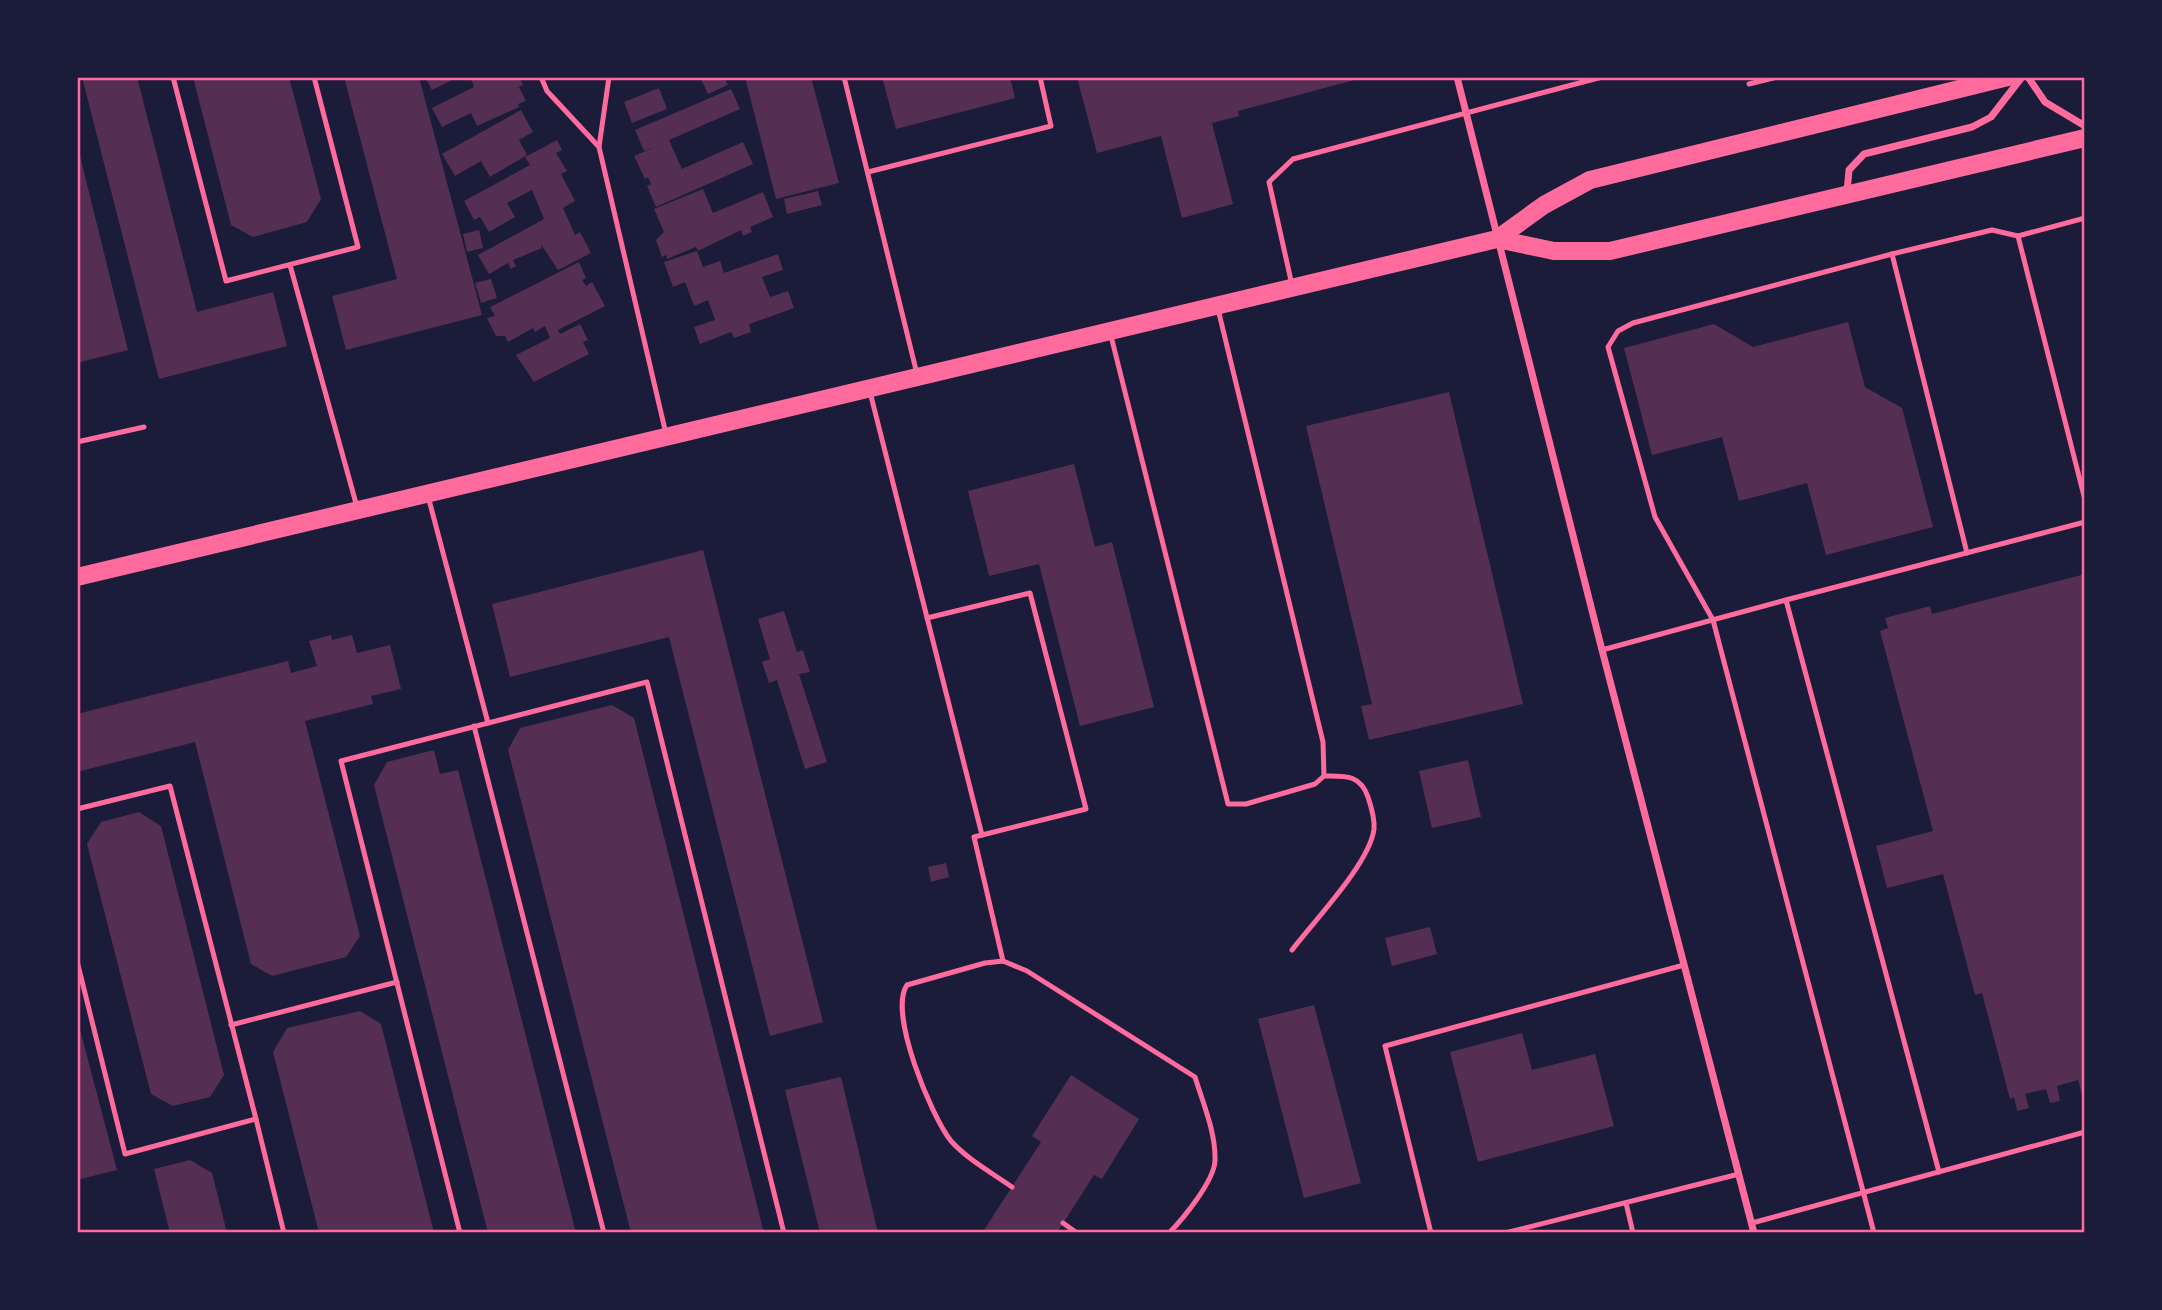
<svg xmlns="http://www.w3.org/2000/svg" width="2162" height="1310" viewBox="0 0 2162 1310" font-family="'PT Sans Narrow',sans-serif">
	<style>
		.building { fill: #542f53 }
		.lines { fill: none; stroke-linecap: round; stroke-linejoin: round }
		.service { stroke: #ff6b9d; stroke-width: 5 }
		.minor { stroke: #ff6b9d; stroke-width: 7 }
		.primary { stroke: #ff6b9d; stroke-width: 18 }
		.neatline { fill: none; stroke: #ff6b9d; stroke-width: 2.5 }
	</style>
	<rect width="100%" height="100%" fill="#1b1b3a"/>
	<!-- building -->
	<g class="building">
		<path d="M 82,77 L 137,77 L 197,312 L 273,292 L 287,346 L 159,379 Z"/>
		<path d="M 193,77 L 289,77 L 321,199 L 307,222 L 253,237 L 231,225 Z"/>
		<path d="M 344,77 L 419,77 L 482,315 L 346,350 L 332,296 L 397,279 Z"/>
		<path d="M 425,77 L 458,77 L 432,90 Z"/>
		<path d="M 476,77 L 519,77 L 523,85 L 519,87 L 526,101 L 518,104 L 519,107 L 477,126 L 471,113 L 442,127 L 432,108 L 474,87 L 471,79 Z"/>
		<path d="M 700,77 L 724,77 L 728,85 L 708,94 Z"/>
		<path d="M 745,77 L 811,77 L 839,183 L 776,199 Z"/>
		<path d="M 882,77 L 1010,77 L 1015,98 L 896,129 Z"/>
		<path d="M 1077,77 L 1362,77 L 1362,78 L 1238,111 L 1239,116 L 1212,123 L 1233,204 L 1182,218 L 1161,136 L 1097,153 Z"/>
		<path d="M 659,88 L 667,109 L 632,123 L 624,102 Z"/>
		<path d="M 731,89 L 740,109 L 669,140 L 682,169 L 743,142 L 753,164 L 656,207 L 647,186 L 651,184 L 648,177 L 645,179 L 634,156 L 655,147 L 644,151 L 635,130 Z"/>
		<path d="M 521,110 L 533,132 L 519,140 L 527,155 L 490,177 L 481,161 L 455,176 L 442,154 Z"/>
		<path d="M 557,140 L 562,150 L 556,153 L 567,171 L 561,174 L 575,201 L 563,208 L 575,235 L 580,232 L 591,253 L 558,270 L 541,244 L 542,248 L 513,260 L 516,266 L 511,269 L 508,263 L 489,274 L 478,255 L 544,219 L 532,190 L 507,203 L 515,217 L 489,232 L 480,217 L 474,220 L 464,201 L 530,165 L 525,157 Z"/>
		<path d="M 77,144 L 128,350 L 77,363 Z"/>
		<path d="M 703,189 L 713,213 L 763,192 L 773,217 L 750,227 L 752,232 L 743,236 L 741,230 L 698,251 L 696,247 L 667,259 L 666,255 L 662,257 L 656,240 L 664,232 L 654,209 Z"/>
		<path d="M 818,191 L 822,205 L 787,214 L 784,199 Z"/>
		<path d="M 479,230 L 483,248 L 467,252 L 463,234 Z"/>
		<path d="M 697,251 L 703,267 L 720,261 L 724,273 L 778,254 L 783,270 L 762,277 L 770,297 L 788,291 L 794,308 L 749,324 L 751,332 L 734,338 L 731,332 L 700,344 L 694,327 L 715,320 L 708,300 L 694,306 L 685,282 L 673,287 L 664,262 Z"/>
		<path d="M 579,262 L 586,278 L 582,280 L 586,286 L 592,282 L 605,306 L 558,330 L 560,334 L 580,324 L 588,340 L 583,342 L 589,354 L 534,382 L 516,355 L 550,338 L 545,326 L 535,332 L 533,328 L 508,342 L 505,336 L 496,336 L 487,318 L 495,316 L 490,307 Z"/>
		<path d="M 491,279 L 497,298 L 481,303 L 475,283 Z"/>
		<path d="M 1848,322 L 1865,387 L 1902,408 L 1933,527 L 1826,555 L 1807,483 L 1739,501 L 1722,437 L 1652,455 L 1624,348 L 1714,324 L 1753,347 Z"/>
		<path d="M 1449,392 L 1523,704 L 1369,740 L 1361,706 L 1372,704 L 1306,426 Z"/>
		<path d="M 1074,464 L 1095,547 L 1112,542 L 1154,707 L 1080,726 L 1039,564 L 989,576 L 968,491 Z"/>
		<path d="M 703,550 L 823,1022 L 770,1036 L 669,637 L 510,677 L 492,604 Z"/>
		<path d="M 2085,574 L 2085,1094 L 2082,1095 L 2078,1080 L 2057,1086 L 2060,1101 L 2050,1103 L 2046,1089 L 2025,1094 L 2029,1108 L 2017,1111 L 2014,1097 L 2010,1099 L 1982,993 L 1975,995 L 1943,874 L 1887,888 L 1876,846 L 1933,831 L 1880,631 L 1888,628 L 1885,618 L 1930,606 L 1932,614 Z"/>
		<path d="M 784,611 L 797,652 L 803,650 L 810,672 L 799,674 L 827,762 L 805,769 L 777,680 L 769,683 L 762,662 L 770,659 L 758,619 Z"/>
		<path d="M 331,635 L 332,640 L 352,635 L 357,653 L 390,645 L 401,689 L 371,696 L 373,704 L 305,721 L 360,936 L 346,957 L 272,976 L 251,964 L 195,742 L 77,772 L 77,714 L 288,661 L 291,673 L 317,666 L 309,641 Z"/>
		<path d="M 612,705 L 634,718 L 764,1233 L 631,1233 L 508,750 L 520,728 Z"/>
		<path d="M 434,750 L 440,774 L 458,770 L 576,1233 L 488,1233 L 374,785 L 387,762 Z"/>
		<path d="M 1468,760 L 1481,817 L 1432,828 L 1419,771 Z"/>
		<path d="M 139,812 L 161,826 L 224,1075 L 210,1097 L 173,1106 L 151,1094 L 87,844 L 101,822 Z"/>
		<path d="M 946,863 L 949,877 L 931,882 L 928,867 Z"/>
		<path d="M 1430,927 L 1437,954 L 1392,966 L 1385,938 Z"/>
		<path d="M 1314,1005 L 1361,1183 L 1304,1198 L 1258,1019 Z"/>
		<path d="M 360,1011 L 381,1024 L 434,1233 L 319,1233 L 273,1052 L 287,1028 Z"/>
		<path d="M 77,1018 L 117,1170 L 77,1180 Z"/>
		<path d="M 1522,1033 L 1532,1070 L 1595,1054 L 1614,1126 L 1478,1162 L 1450,1052 Z"/>
		<path d="M 1071,1075 L 1139,1119 L 1102,1179 L 1094,1175 L 1057,1233 L 982,1233 L 1041,1142 L 1032,1136 Z"/>
		<path d="M 841,1077 L 878,1233 L 820,1233 L 785,1090 Z"/>
		<path d="M 190,1160 L 212,1173 L 227,1233 L 170,1233 L 154,1169 Z"/>
	</g>
	<g class="lines">
		<!-- service -->
		<g class="service">
			<path d="M 173,77 L 226,281 L 358,247 L 314,77"/>
			<path d="M 541,77 L 547,91 L 599,147"/>
			<path d="M 609,77 L 599,147 L 666,434"/>
			<path d="M 844,77 L 917,374"/>
			<path d="M 1749,84 L 1777,77"/>
			<path d="M 868,172 L 1051,126 L 1040,77"/>
			<path d="M 2085,218 L 2018,236 L 2085,500"/>
			<path d="M 1892,254 L 1992,230 L 2018,236"/>
			<path d="M 290,265 L 357,507"/>
			<path d="M 1292,285 L 1269,182 L 1293,159 L 1602,77"/>
			<path d="M 1111,336 L 1228,804 L 1246,804 L 1315,784 L 1324,776 L 1323,742 L 1218,309"/>
			<path d="M 870,392 L 982,835 L 974,837 L 1003,961"/>
			<path d="M 77,442 L 144,427"/>
			<path d="M 428,496 L 488,723"/>
			<path d="M 1786,600 L 2085,522"/>
			<path d="M 927,618 L 1030,593 L 1086,809 L 982,835"/>
			<path d="M 1602,650 L 1786,600 L 1939,1172"/>
			<path d="M 474,726 L 604,1233"/>
			<path d="M 77,809 L 170,786 L 256,1119"/>
			<path d="M 1292,950 C 1314,921 1370,863 1374,829 C 1375,818 1371,806 1368,797 C 1360,774 1345,776 1324,776"/>
			<path d="M 77,961 L 125,1154 L 256,1119 L 284,1233"/>
			<path d="M 231,1025 L 397,982"/>
			<path d="M 1012,1187 C 992,1173 967,1159 951,1141 C 931,1116 888,1012 907,985 L 985,963 L 1003,961 L 1027,971 L 1195,1077 C 1203,1103 1216,1133 1215,1161 C 1214,1181 1183,1219 1169,1233"/>
			<path d="M 1626,1203 L 1633,1233"/>
			<path d="M 1063,1223 L 1077,1233"/>
			<path d="M 1752,1223 L 2085,1132"/>
			<path d="M 460,1233 L 341,761 L 647,682 L 784,1233"/>
			<path d="M 1431,1233 L 1385,1046 L 1684,965"/>
			<path d="M 1505,1233 L 1739,1174"/>
			<path d="M 1874,1233 L 1713,620 L 1655,517 L 1608,347 L 1618,331 L 1633,323 L 1892,254 L 1967,553"/>
		</g>
		<!-- minor -->
		<g class="minor">
			<path d="M 1457,77 L 1602,650 L 1754,1233"/>
			<path d="M 2028,77 L 2045,102 L 2085,126"/>
			<path d="M 1847,192 L 1849,170 L 1864,154 L 1972,127 L 1991,117 L 2022,77"/>
		</g>
		<!-- primary -->
		<g class="primary">
			<path d="M 1497,239 L 1554,251 L 1610,251 L 2085,138"/>
			<path d="M 77,577 L 1497,239 L 1544,205 L 1590,180 L 2008,77"/>
		</g>
	</g>
	<!-- border -->
	<rect width="2162" height="1310" fill="none" stroke="#1b1b3a" stroke-width="158"/>
	<rect x="79" y="79" width="2004" height="1152" class="neatline"/>
</svg>
